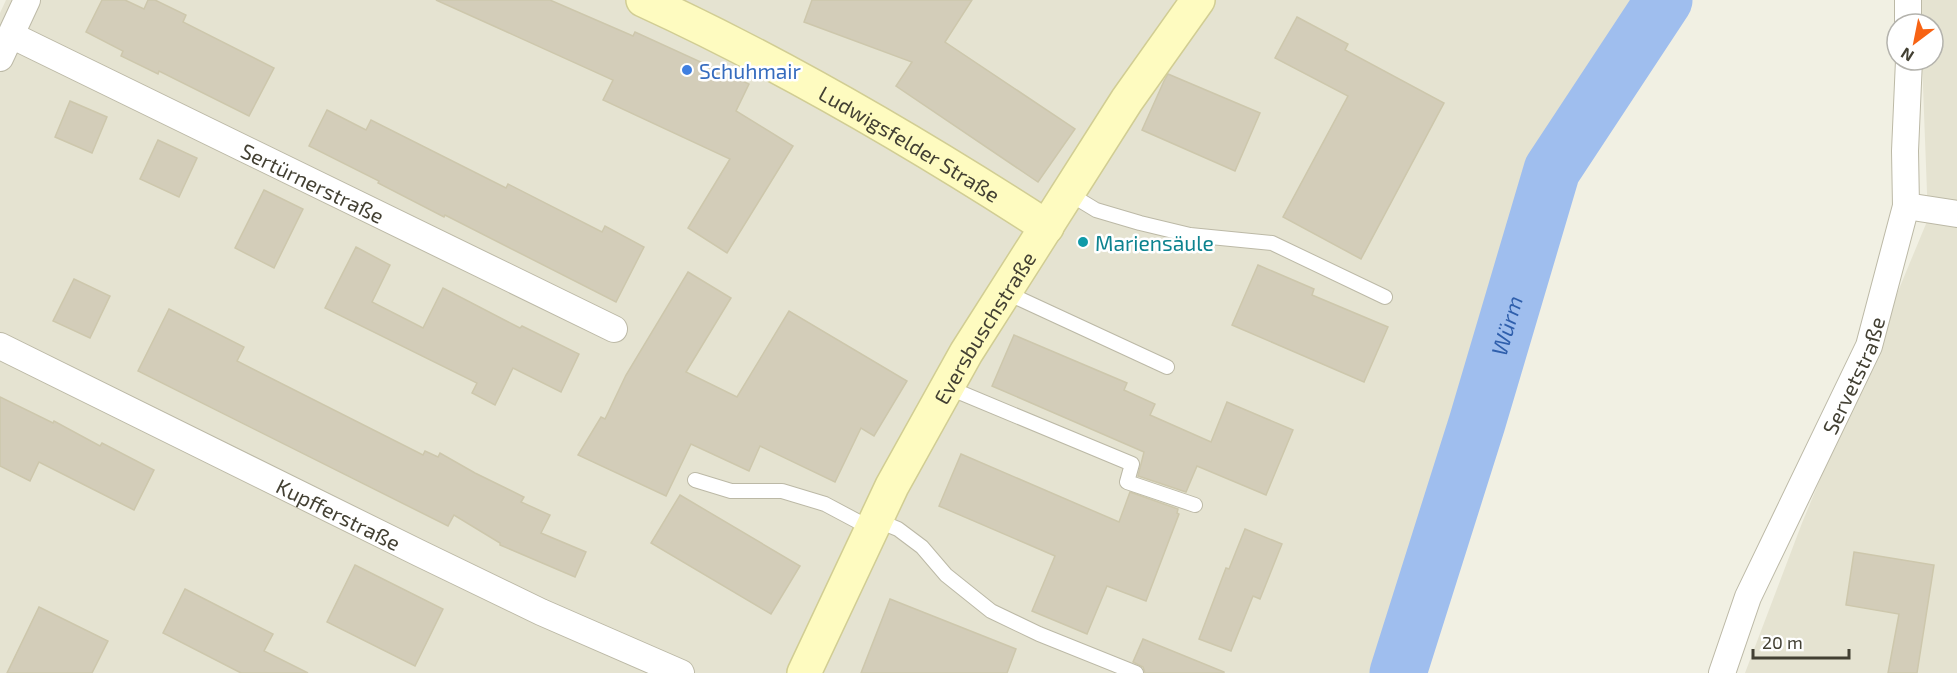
<svg xmlns="http://www.w3.org/2000/svg" width="1957" height="673" viewBox="0 0 1957 673" font-family="'Exo 2',sans-serif">
	<style>
		.residential { fill: #e5e3d1 }
		.lines { fill: none; stroke-linecap: round; stroke-linejoin: round }
		.river { stroke: #9fbeee; stroke-width: 57 }
		.building { fill: #d3cdb9; stroke: #cdc7ac; stroke-width: 1.5 }
		.lane-casing { stroke: #bcb9a6; stroke-width: 16 }
		.street-casing { stroke: #bcb9a6; stroke-width: 28 }
		.secondary-casing { stroke: #d1cd93; stroke-width: 36 }
		.lane { stroke: #fff; stroke-width: 14 }
		.street { stroke: #fff; stroke-width: 26 }
		.secondary { stroke: #fefbc0; stroke-width: 33 }
		.shop-dot { fill: #3f7fe0; stroke: #fff; stroke-width: 2 }
		.culture-dot { fill: #0f9aa8; stroke: #fff; stroke-width: 2 }
		.labels { text-anchor: middle; dominant-baseline: central; stroke-width: 5; stroke-linejoin: round; paint-order: stroke }
		.shop-label { font-size: 21px; fill: #366cbe; stroke: #fff; text-anchor: start }
		.street-label { font-size: 21px; fill: #434033; stroke: #fff }
		.culture-label { font-size: 21px; fill: #0d838f; stroke: #fff; text-anchor: start }
		.water-label { font-size: 22px; font-style: italic; fill: #2f5fac; stroke: #fff }
	</style>
	<rect width="100%" height="100%" fill="#f1f0e3"/>
	<!-- residential -->
	<g class="residential">
		<path d="M 6,0 L 1638,0 L 1541,153 L 1384,673 L 0,673 L 0,13 Z"/>
		<path d="M 1919,0 L 1957,0 L 1957,673 L 1745,673 L 1802,523 L 1928,219 L 1922,60 L 1933,60 L 1933,24 L 1920,24 Z"/>
	</g>
	<g class="lines">
		<!-- river -->
		<path class="river" id="s1" d="M 1398,673 L 1477,423 L 1552,170 L 1664,0"/>
	</g>
	<!-- building -->
	<g class="building">
		<path d="M 102,0 L 125,0 L 144,9 L 148,0 L 155,0 L 186,15 L 183,22 L 274,68 L 249,116 L 159,71 L 158,74 L 121,56 L 123,51 L 86,32 Z"/>
		<path d="M 436,0 L 550,0 L 633,36 L 635,32 L 749,84 L 736,111 L 793,146 L 727,253 L 688,228 L 730,159 L 603,100 L 613,80 Z"/>
		<path d="M 812,0 L 972,0 L 945,42 L 1075,129 L 1038,182 L 896,86 L 912,62 L 804,22 Z"/>
		<path d="M 1297,17 L 1348,44 L 1345,50 L 1444,103 L 1361,259 L 1283,217 L 1348,96 L 1275,58 Z"/>
		<path d="M 1168,74 L 1260,113 L 1235,171 L 1142,130 L 1164,81 Z"/>
		<path d="M 70,101 L 107,117 L 92,153 L 55,137 Z"/>
		<path d="M 327,110 L 366,130 L 371,120 L 506,188 L 508,184 L 602,232 L 605,226 L 644,247 L 616,302 L 445,215 L 444,217 L 378,183 L 379,181 L 309,146 Z"/>
		<path d="M 158,140 L 197,158 L 179,197 L 140,179 Z"/>
		<path d="M 264,190 L 303,209 L 274,268 L 235,248 Z"/>
		<path d="M 356,247 L 390,265 L 372,302 L 423,328 L 443,288 L 520,328 L 522,326 L 579,354 L 561,392 L 513,368 L 495,405 L 472,393 L 477,383 L 325,308 Z"/>
		<path d="M 1258,265 L 1314,289 L 1312,295 L 1388,327 L 1364,382 L 1232,325 Z"/>
		<path d="M 688,272 L 731,298 L 686,372 L 737,397 L 789,311 L 907,381 L 874,436 L 861,428 L 835,482 L 760,446 L 749,471 L 691,444 L 666,496 L 578,455 L 601,417 L 605,419 L 626,375 Z"/>
		<path d="M 74,279 L 110,296 L 90,338 L 53,321 Z"/>
		<path d="M 169,309 L 244,347 L 237,361 L 423,455 L 425,451 L 438,457 L 440,453 L 475,473 L 524,497 L 521,502 L 550,515 L 541,533 L 586,552 L 575,577 L 500,545 L 500,543 L 454,515 L 448,526 L 138,371 Z"/>
		<path d="M 1014,335 L 1127,383 L 1124,390 L 1155,404 L 1150,415 L 1211,442 L 1227,402 L 1293,430 L 1266,495 L 1197,466 L 1186,492 L 1138,476 L 1144,452 L 992,386 Z"/>
		<path d="M 0,397 L 53,423 L 54,421 L 100,446 L 102,443 L 154,470 L 134,510 L 39,462 L 30,481 L 0,466 Z"/>
		<path d="M 961,454 L 1119,522 L 1130,492 L 1178,509 L 1177,513 L 1179,514 L 1146,601 L 1107,586 L 1087,634 L 1032,611 L 1055,556 L 939,506 Z"/>
		<path d="M 680,495 L 800,566 L 771,614 L 651,543 Z"/>
		<path d="M 1245,529 L 1282,544 L 1260,599 L 1253,596 L 1231,651 L 1199,639 L 1226,568 L 1229,569 Z"/>
		<path d="M 1854,552 L 1934,565 L 1917,673 L 1888,673 L 1899,614 L 1846,605 Z"/>
		<path d="M 355,565 L 443,609 L 415,666 L 327,622 Z"/>
		<path d="M 185,589 L 273,634 L 264,651 L 308,673 L 241,673 L 163,633 Z"/>
		<path d="M 890,599 L 1016,649 L 1007,673 L 861,673 Z"/>
		<path d="M 39,607 L 108,641 L 92,673 L 7,673 Z"/>
		<path d="M 1143,639 L 1224,672 L 1224,673 L 1145,673 L 1143,667 L 1133,662 Z"/>
	</g>
	<g class="lines">
		<!-- lane casing -->
		<g class="lane-casing">
			<g id="lane">
				<path d="M 1068,193 L 1096,210 L 1140,223 L 1190,235 L 1272,243 L 1385,297"/>
				<path d="M 1005,292 L 1167,367"/>
				<path d="M 947,387 L 1132,464 L 1127,482 L 1195,505"/>
				<path d="M 695,480 L 731,491 L 782,491 L 825,504 L 872,529"/>
				<path d="M 876,520 L 898,529 L 922,547 L 946,575 L 991,611 L 1039,634 L 1136,673"/>
			</g>
		</g>
		<!-- street casing -->
		<g class="street-casing">
			<g id="street">
				<path d="M 1908,0 L 1908,24"/>
				<path id="s2" d="M 11,35 L 614,329"/>
				<path d="M 0,58 L 27,0"/>
				<path d="M 1906,206 L 1957,214"/>
				<path id="s3" d="M 0,346 L 419,553 L 541,612 L 681,673"/>
				<path id="s4" d="M 1722,673 L 1748,597 L 1869,346 L 1906,206 L 1905,151 L 1909,60"/>
			</g>
		</g>
		<!-- secondary casing -->
		<g class="secondary-casing">
			<g id="secondary">
				<path id="s5" d="M 643,0 C 783,64 917,143 1047,227"/>
				<path id="s6" d="M 804,673 L 892,486 L 966,353 L 1127,100 L 1198,0"/>
			</g>
		</g>
		<!-- lane -->
		<use href="#lane" class="lane"/>
		<!-- street -->
		<use href="#street" class="street"/>
		<!-- secondary -->
		<use href="#secondary" class="secondary"/>
	</g>
	<!-- markers -->
	<circle class="shop-dot" cx="687" cy="70" r="6"/>
	<circle class="culture-dot" cx="1083" cy="242" r="6"/>
	<g class="labels">
		<!-- shop labels -->
		<g class="shop-label">
			<text x="699" y="70">Schuhmair</text>
		</g>
		<!-- street labels -->
		<g class="street-label">
			<text stroke="none"><textPath href="#s5" startOffset="303">Ludwigsfelder Straße</textPath></text>
			<text stroke="none"><textPath href="#s2" startOffset="336">Sertürnerstraße</textPath></text>
			<text stroke="none"><textPath href="#s6" startOffset="390">Eversbuschstraße</textPath></text>
			<text stroke="none"><textPath href="#s4" startOffset="326">Servetstraße</textPath></text>
			<text stroke="none"><textPath href="#s3" startOffset="378">Kupfferstraße</textPath></text>
		</g>
		<!-- culture labels -->
		<g class="culture-label">
			<text x="1095" y="242">Mariensäule</text>
		</g>
		<!-- water labels -->
		<g class="water-label">
			<text stroke="none"><textPath href="#s1" startOffset="364">Würm</textPath></text>
		</g>
	</g>
	<!-- north arrow -->
	<g transform="translate(1915 42) rotate(212)"><circle r="28" fill="#ffffff" stroke="#b4b3ad" stroke-width="1.5"/>
	<path d="M0-4.5L10 22L0 15L-10 22Z" fill="#f76314"/>
	<text y="-9" font-size="16" font-weight="bold" text-anchor="middle" fill="#434033">N</text>
	</g>
	<!-- scale -->
	<path d="M1753 649v9h96v-9" fill="none" stroke="#434033" stroke-width="3"/>
	<text x="1762" y="649" font-size="18" fill="#434033" stroke="#ffffff" stroke-width="4.5" paint-order="stroke">20 m</text>
</svg>
